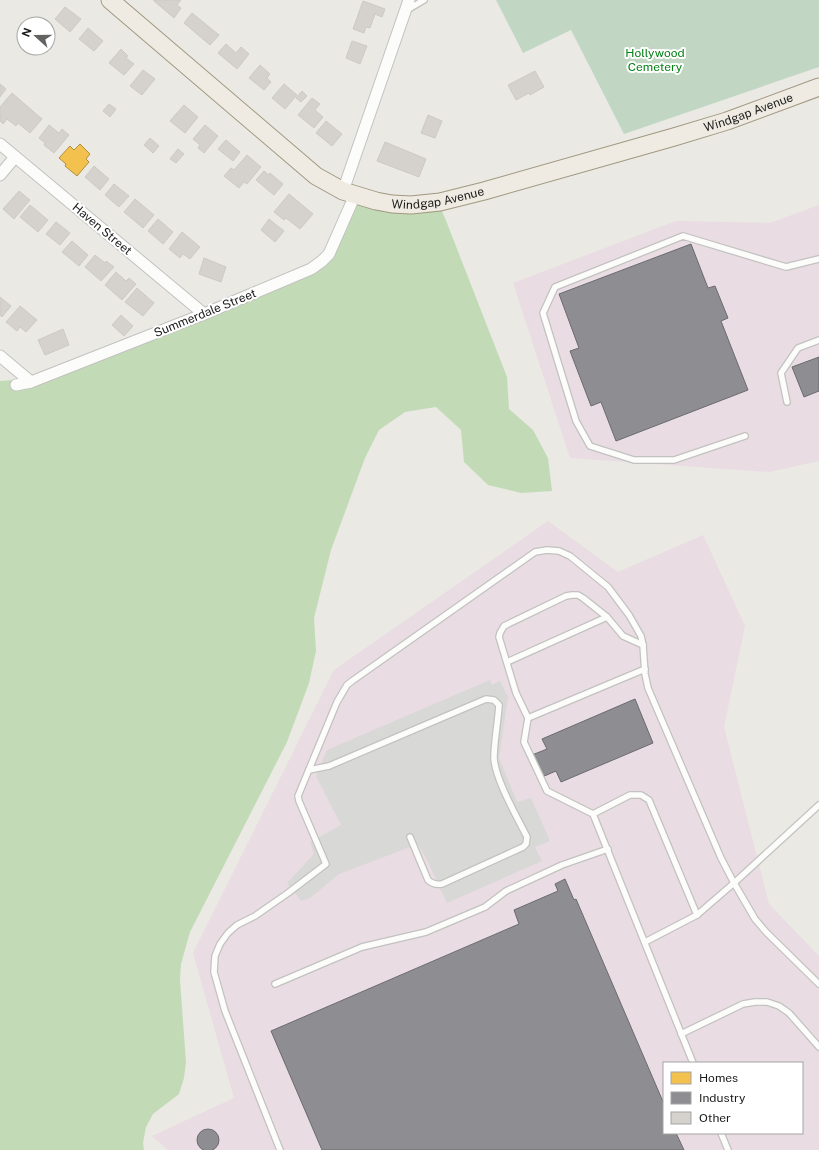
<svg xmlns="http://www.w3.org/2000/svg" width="819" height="1150" viewBox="0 0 819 1150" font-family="'Public Sans',sans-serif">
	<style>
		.industrial { fill: #e9dce3; fill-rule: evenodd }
		.forest { fill: #c2dbb6 }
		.cemetery { fill: #c1d7c3 }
		.parking { fill: #d8d8d6 }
		.homes { fill: #f2c14e; stroke: #b28f3f }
		.industry { fill: #8d8d92; stroke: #6b6b6e }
		.building { fill: #d5d2ce; stroke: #cdcac5 }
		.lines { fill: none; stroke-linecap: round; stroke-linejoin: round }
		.service-casing { stroke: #c2c2c0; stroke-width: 8 }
		.minor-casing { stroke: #c2c2c0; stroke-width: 13 }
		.primary-casing { stroke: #a09881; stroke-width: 19 }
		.service { stroke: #fcfcfb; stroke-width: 5.5 }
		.minor { stroke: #fcfcfb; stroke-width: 11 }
		.primary { stroke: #f0ebe2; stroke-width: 17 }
		.labels { text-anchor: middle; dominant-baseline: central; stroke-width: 4; stroke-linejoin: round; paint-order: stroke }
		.park-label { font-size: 12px; fill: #047f14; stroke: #fff }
		.street-label { font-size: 12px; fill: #1b1b1b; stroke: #fff }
	</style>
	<rect width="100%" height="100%" fill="#eae9e4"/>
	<!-- industrial -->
	<g class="industrial">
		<path d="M 819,205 L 819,461 L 769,472 L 570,458 L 513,283 L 676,221 L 770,223 Z"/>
		<path d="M 548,521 L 618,572 L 703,535 L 745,626 L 724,727 L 769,904 L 819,956 L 819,1150 L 168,1150 L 152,1136 L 234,1098 L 193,953 L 334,670 ZM 664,1063 L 802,1063 L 802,1133 L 664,1133 Z"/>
	</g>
	<!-- forest -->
	<path class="forest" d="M 357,200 L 440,207 L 445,218 L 507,377 L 509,409 L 533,430 L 548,458 L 552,491 L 521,493 L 488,485 L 464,462 L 461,430 L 436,407 L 405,412 L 379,430 L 365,458 L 331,550 L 314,618 L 316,651 L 309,683 L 287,742 L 190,932 L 181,964 L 180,980 L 186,1062 L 184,1078 L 179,1094 L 153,1114 L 146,1127 L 143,1143 L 144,1150 L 0,1150 L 0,381 L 13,380 L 28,388 L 311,274 Z"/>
	<!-- cemetery -->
	<path class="cemetery" d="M 496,0 L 819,0 L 819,67 L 624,134 L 571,30 L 523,53 Z"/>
	<!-- parking -->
	<path class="parking" d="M 490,680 L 492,685 L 500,681 L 508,697 L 499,758 L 517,802 L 531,798 L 550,841 L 535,847 L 542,861 L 447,903 L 427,860 L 418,844 L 339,874 L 310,898 L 301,901 L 287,883 L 314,854 L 310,842 L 341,825 L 316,776 L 327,750 Z"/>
	<!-- homes -->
	<path class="homes" d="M 80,144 L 90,154 L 86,159 L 89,162 L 77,176 L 65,166 L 66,164 L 59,158 L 70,146 L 74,150 Z"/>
	<!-- industry -->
	<g class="industry">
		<path d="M 691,244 L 708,288 L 715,286 L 728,318 L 721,321 L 748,390 L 616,441 L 601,402 L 591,406 L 570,351 L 579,348 L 559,294 Z"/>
		<path d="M 819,357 L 819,391 L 804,397 L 792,367 Z"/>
		<path d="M 635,699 L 653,743 L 561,782 L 556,771 L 542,777 L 532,755 L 547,749 L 542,739 Z"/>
		<path d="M 565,879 L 574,900 L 576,899 L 664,1104 L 664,1133 L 676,1133 L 684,1150 L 322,1150 L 271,1031 L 519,924 L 514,910 L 558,891 L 555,884 Z"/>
		<circle cx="208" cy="1140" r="11"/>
	</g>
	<!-- building -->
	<g class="building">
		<path d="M 154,0 L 181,0 L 177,5 L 181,8 L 174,18 L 154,1 Z"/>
		<path d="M 363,1 L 385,9 L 382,17 L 375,14 L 370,28 L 366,27 L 364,33 L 353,29 Z"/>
		<path d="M 65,7 L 81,19 L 70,32 L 55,19 Z"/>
		<path d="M 192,13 L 219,35 L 210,45 L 184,23 Z"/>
		<path d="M 88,28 L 103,41 L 94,51 L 79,39 Z"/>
		<path d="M 352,41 L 367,46 L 360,64 L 346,58 Z"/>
		<path d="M 226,44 L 236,53 L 241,47 L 249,54 L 237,69 L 218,53 Z"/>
		<path d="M 121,49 L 128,56 L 126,58 L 134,64 L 124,75 L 109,63 Z"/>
		<path d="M 260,65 L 270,74 L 267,78 L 271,82 L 264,90 L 249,78 Z"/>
		<path d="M 143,70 L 155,79 L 142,95 L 130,86 Z"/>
		<path d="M 535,71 L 544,87 L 530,95 L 529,93 L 516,100 L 508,85 Z"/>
		<path d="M 0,84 L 6,89 L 0,97 Z"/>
		<path d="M 284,84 L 297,95 L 285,109 L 272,98 Z"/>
		<path d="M 302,91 L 307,96 L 301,102 L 296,98 Z"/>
		<path d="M 12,93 L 42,119 L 30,133 L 18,123 L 16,126 L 7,119 L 3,124 L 0,121 L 0,107 Z"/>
		<path d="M 312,98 L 320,104 L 315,110 L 323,117 L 314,128 L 298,115 Z"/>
		<path d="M 109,104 L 116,109 L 110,117 L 103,111 Z"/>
		<path d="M 184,105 L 198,117 L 185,133 L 170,121 Z"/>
		<path d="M 428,115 L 442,121 L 435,138 L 421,133 Z"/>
		<path d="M 326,121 L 342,134 L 332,146 L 316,133 Z"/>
		<path d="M 49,125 L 59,133 L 62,129 L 69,135 L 54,153 L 44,145 L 45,143 L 39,138 Z"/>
		<path d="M 205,125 L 218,136 L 204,153 L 198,148 L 200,145 L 193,139 Z"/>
		<path d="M 150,138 L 159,146 L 153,153 L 144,145 Z"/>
		<path d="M 226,140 L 240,152 L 233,161 L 218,149 Z"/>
		<path d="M 385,142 L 426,159 L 419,177 L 377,161 Z"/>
		<path d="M 178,149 L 184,154 L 176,163 L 170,159 Z"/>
		<path d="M 247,155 L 261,167 L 247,184 L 244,182 L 239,188 L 224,176 L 231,168 L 234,170 Z"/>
		<path d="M 94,166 L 109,179 L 100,190 L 85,177 Z"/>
		<path d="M 264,171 L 269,175 L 270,173 L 283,184 L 274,195 L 256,180 Z"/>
		<path d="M 114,184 L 129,196 L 119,207 L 105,195 Z"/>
		<path d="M 19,191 L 30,200 L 14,219 L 3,209 Z"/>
		<path d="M 289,194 L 313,214 L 300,229 L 286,218 L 284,220 L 274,212 Z"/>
		<path d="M 135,199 L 154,215 L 143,228 L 124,212 Z"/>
		<path d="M 30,205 L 48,220 L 38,232 L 20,217 Z"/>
		<path d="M 158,219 L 173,232 L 163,244 L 148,231 Z"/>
		<path d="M 269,219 L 284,231 L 275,242 L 261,230 Z"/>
		<path d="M 56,222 L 70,233 L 60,245 L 46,234 Z"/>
		<path d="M 182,232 L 200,247 L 190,259 L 183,254 L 180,258 L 169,249 Z"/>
		<path d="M 72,241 L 88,255 L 79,266 L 62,252 Z"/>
		<path d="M 95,255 L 105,263 L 106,261 L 114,267 L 101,281 L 85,267 Z"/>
		<path d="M 204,258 L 226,267 L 221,282 L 199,274 Z"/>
		<path d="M 116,272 L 126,281 L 129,278 L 136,284 L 122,300 L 105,285 Z"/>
		<path d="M 137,288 L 154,303 L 143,316 L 125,302 Z"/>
		<path d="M 0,297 L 11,306 L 2,317 L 0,315 Z"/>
		<path d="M 20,306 L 37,320 L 26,332 L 20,327 L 17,331 L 6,322 Z"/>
		<path d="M 121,315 L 133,326 L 124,336 L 112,325 Z"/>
		<path d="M 63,329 L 69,345 L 45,355 L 38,340 Z"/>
	</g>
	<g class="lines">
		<!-- service casing -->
		<g class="service-casing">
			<g id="service">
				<path d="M 407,10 L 424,0"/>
				<path d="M 787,402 L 781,373 L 798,348 L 819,340"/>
				<path d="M 745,436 L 674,460 L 634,460 L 590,446 L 576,421 L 543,313 L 555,287 L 683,236 L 786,267 L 819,259"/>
				<path d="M 507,662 L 607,617"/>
				<path d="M 645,669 L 528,718 L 524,742 L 547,791 L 593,814 L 693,1063"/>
				<path d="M 528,718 L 516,693 L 499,637 L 500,633 L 504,626 L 566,596 L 572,595 L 578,595 L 583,598 L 607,617 L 623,636 L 643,645"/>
				<path d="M 309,770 L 329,766 L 486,699 L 494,700 L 499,705 C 498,722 494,742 494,758 C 495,779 517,817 527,837 L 526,844 L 523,847 L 442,884 C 436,885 432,884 428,880 L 410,837"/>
				<path d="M 593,814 L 630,795 L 641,795 L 649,800 L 697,915"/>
				<path d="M 645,942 L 697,915 L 734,883 L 819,805"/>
				<path d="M 275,984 L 362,947 L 426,932 L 485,907 L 506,891 L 562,865 L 608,849"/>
				<path d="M 681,1034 L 743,1004 L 755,1002 L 767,1002 L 779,1006 L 789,1013 L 819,1047"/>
				<path d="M 721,1133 L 728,1150"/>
				<path d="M 280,1150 L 225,1011 L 214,972 L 215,956 L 220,944 L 228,933 L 237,925 L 255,916 L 288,893 L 326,864 L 299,801 L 298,796 L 337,702 L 347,685 L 352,681 L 535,552 L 547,550 L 559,551 L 570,556 L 608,587 L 629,615 L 641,636 L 643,645 L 645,674 L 648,688 L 721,858 L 734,883 L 755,919 L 766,932 L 819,984"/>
			</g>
		</g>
		<!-- minor casing -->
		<g class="minor-casing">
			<g id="minor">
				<path d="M 0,144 L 204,314"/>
				<path d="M 0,175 L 15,157"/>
				<path d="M 343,191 L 409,0"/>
				<path d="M 0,356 L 31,382"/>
				<path d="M 16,385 L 31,382 L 204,314 L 311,269 L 322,261 L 329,254 L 355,195"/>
			</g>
		</g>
		<!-- primary casing -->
		<g class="primary-casing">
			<g id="primary">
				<path id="s1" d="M 110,0 L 316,176 L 343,191 L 376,201 L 392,204 L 411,205 L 440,202 L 484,191 L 674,137 L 727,121 L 819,87"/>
			</g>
		</g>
		<!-- service -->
		<use href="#service" class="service"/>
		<!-- minor -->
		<use href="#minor" class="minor"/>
		<!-- primary -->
		<use href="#primary" class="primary"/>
	</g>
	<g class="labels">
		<!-- park labels -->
		<g class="park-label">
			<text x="655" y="53">Hollywood<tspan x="655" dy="14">Cemetery</tspan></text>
		</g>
		<!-- street labels -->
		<g class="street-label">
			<text stroke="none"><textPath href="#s1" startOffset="722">Windgap Avenue</textPath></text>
			<text stroke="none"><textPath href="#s1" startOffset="399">Windgap Avenue</textPath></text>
			<text transform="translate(102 229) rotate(40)">Haven Street</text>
			<text transform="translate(205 313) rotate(-22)">Summerdale Street</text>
		</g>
	</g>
	<!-- legend -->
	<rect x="663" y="1062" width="140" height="72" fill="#ffffff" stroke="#a4a4a4"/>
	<rect x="671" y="1072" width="20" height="12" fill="#f2c14e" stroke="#a4a4a4"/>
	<text x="699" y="1082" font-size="12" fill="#1b1b1b">Homes</text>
	<rect x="671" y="1092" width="20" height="12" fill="#8d8d92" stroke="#a4a4a4"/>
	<text x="699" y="1102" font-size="12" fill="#1b1b1b">Industry</text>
	<rect x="671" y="1112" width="20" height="12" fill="#d5d2ce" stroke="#a4a4a4"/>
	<text x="699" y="1122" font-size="12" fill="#1b1b1b">Other</text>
	<!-- north arrow -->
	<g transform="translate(36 36) rotate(291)"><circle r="19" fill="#ffffff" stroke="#a4a4a4"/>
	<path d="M0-3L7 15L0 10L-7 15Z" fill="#636361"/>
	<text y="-6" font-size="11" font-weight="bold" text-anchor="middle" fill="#1b1b1b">N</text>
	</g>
</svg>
